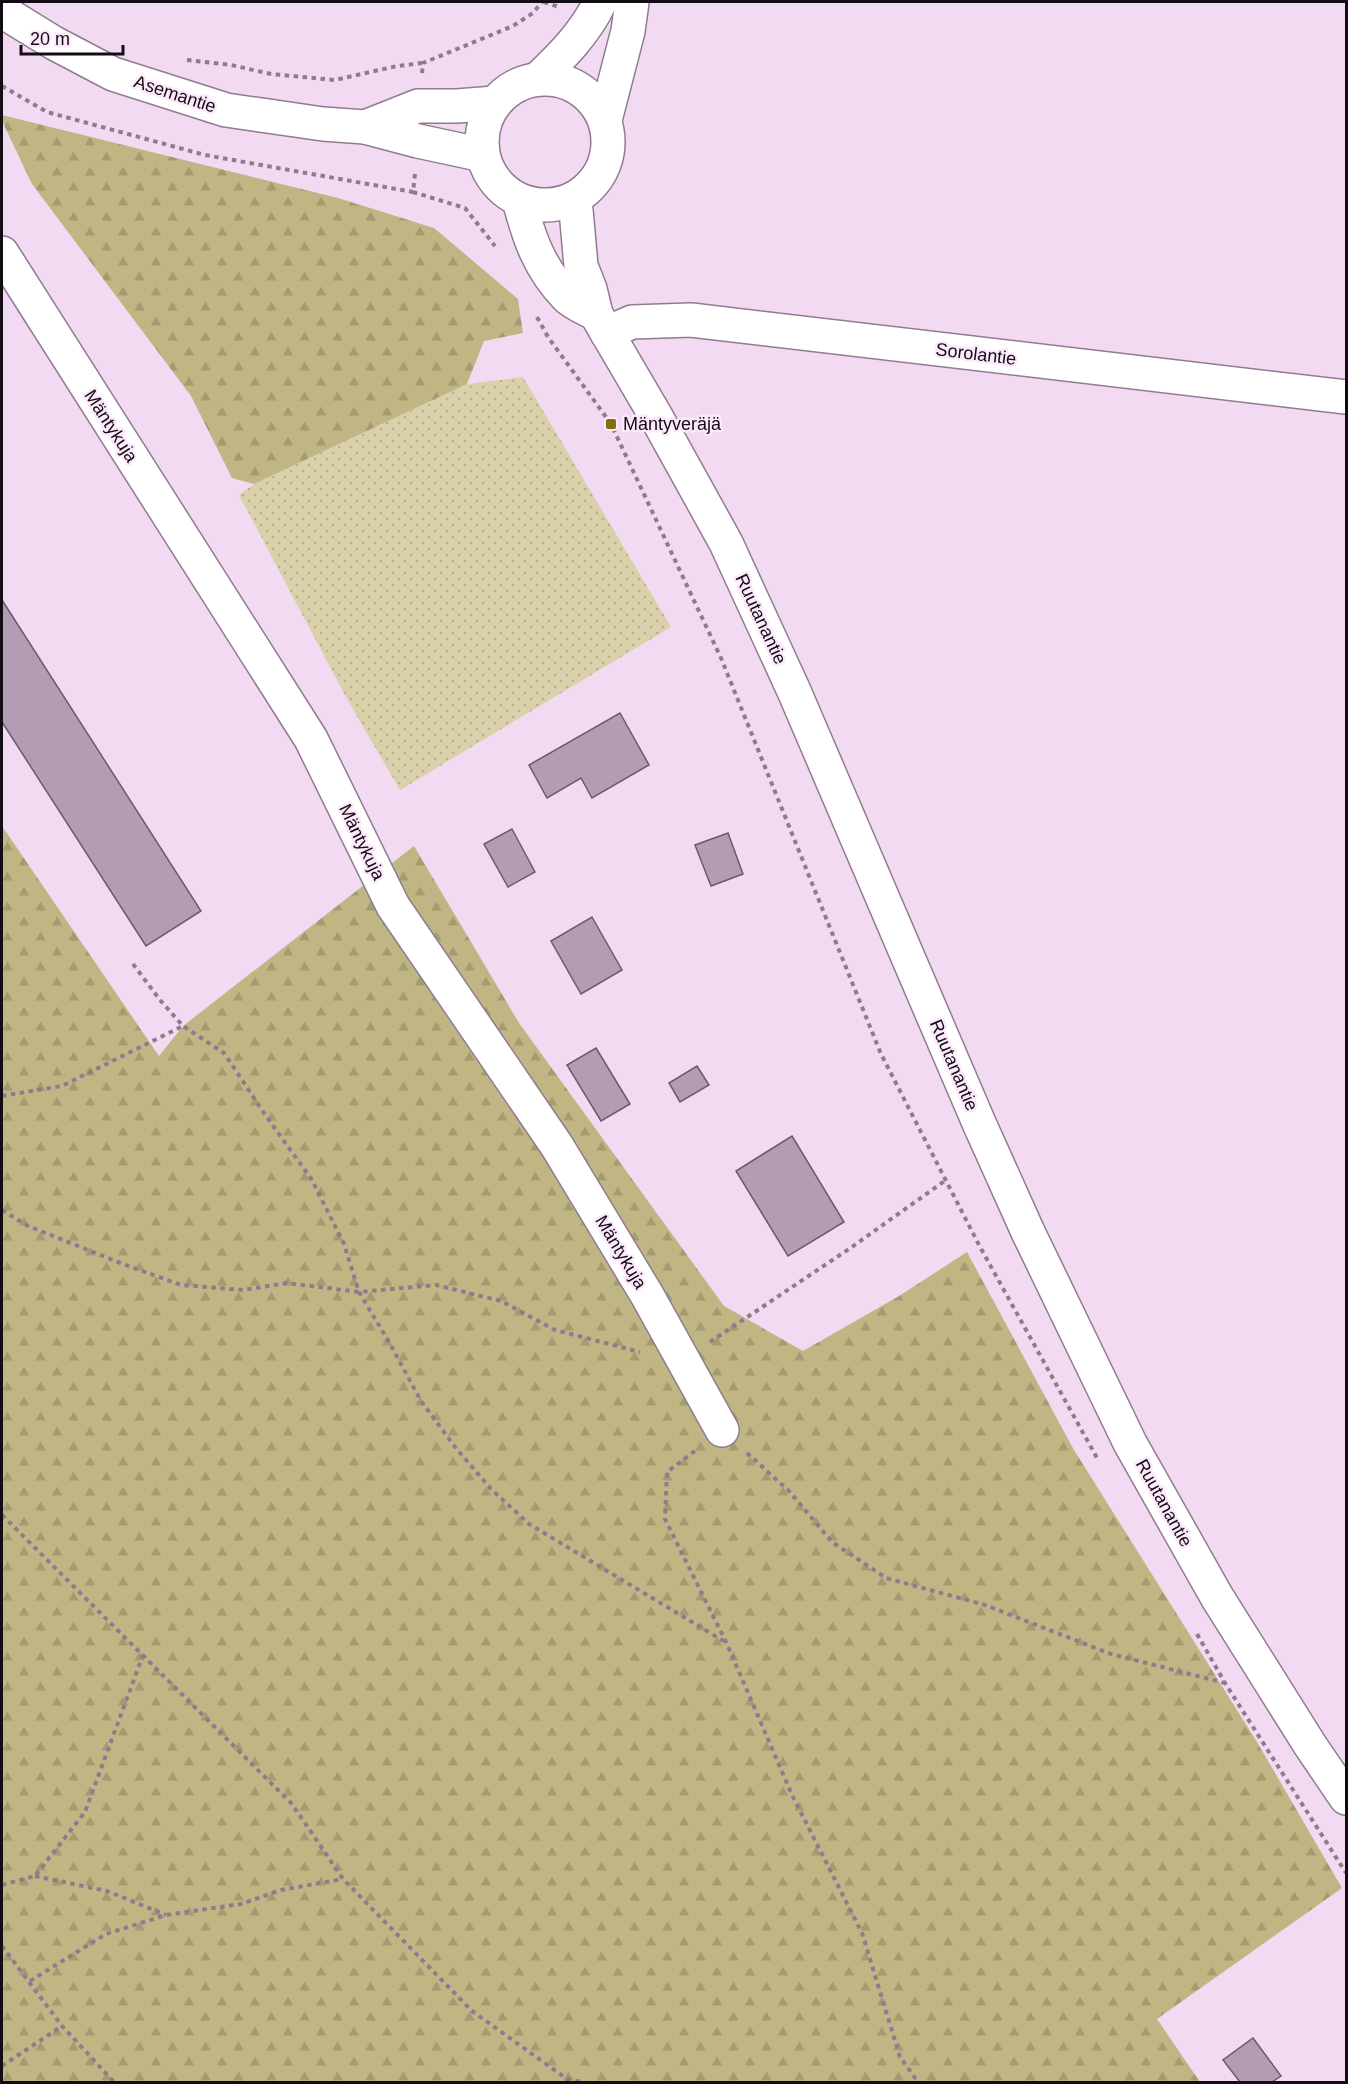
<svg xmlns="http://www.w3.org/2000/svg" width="1348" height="2084" viewBox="0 0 1348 2084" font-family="Helvetica,sans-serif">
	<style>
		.grass { fill: url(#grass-dots) }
		.forest { fill: url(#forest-firs) }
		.building { fill: #b39db4; stroke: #6d596d; stroke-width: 1.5 }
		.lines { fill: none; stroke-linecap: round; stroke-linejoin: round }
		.minor-casing { stroke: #917b91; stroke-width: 36 }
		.tertiary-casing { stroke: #917b91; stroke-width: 36 }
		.secondary-casing { stroke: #917b91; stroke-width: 36 }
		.path { stroke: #8d7c8d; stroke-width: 4; stroke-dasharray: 4.5 4.5; stroke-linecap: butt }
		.minor { stroke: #fff; stroke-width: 33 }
		.tertiary { stroke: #fff; stroke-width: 33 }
		.secondary { stroke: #fff; stroke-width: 33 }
		.poi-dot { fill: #80700f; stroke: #fce9fc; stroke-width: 2 }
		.labels { text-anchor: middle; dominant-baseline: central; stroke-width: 5; stroke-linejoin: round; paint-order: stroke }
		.street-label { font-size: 18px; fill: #140c14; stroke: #fce9fc }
		.poi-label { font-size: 18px; fill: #140c14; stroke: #fce9fc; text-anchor: start }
	</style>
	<defs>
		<pattern id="grass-dots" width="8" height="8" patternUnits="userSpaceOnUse" patternTransform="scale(1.5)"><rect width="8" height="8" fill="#d8d1aa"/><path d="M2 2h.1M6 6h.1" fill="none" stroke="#b8b291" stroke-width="1.8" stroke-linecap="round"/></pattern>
		<pattern id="forest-firs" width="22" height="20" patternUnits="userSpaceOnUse" patternTransform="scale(1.5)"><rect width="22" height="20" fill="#c0b684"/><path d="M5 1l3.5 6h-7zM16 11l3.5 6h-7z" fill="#a49b71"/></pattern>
	</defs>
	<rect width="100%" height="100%" fill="#f2daf2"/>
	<!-- grass -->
	<path class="grass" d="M 523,377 L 671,627 L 400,790 L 347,699 L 239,495 L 254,484 L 467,384 Z"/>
	<!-- forest -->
	<g class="forest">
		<path d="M 2,115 L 338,198 L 434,228 L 518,299 L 523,333 L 484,341 L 467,384 L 254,484 L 232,478 L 191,396 L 32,184 L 2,121 Z"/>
		<path d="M 2,826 L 159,1056 L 183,1026 L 414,846 L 519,1023 L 724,1306 L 803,1351 L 899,1296 L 967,1252 L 1074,1450 L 1257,1742 L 1342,1888 L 1157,2019 L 1200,2082 L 2,2082 Z"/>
	</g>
	<!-- building -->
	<g class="building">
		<path d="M 2,600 L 201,911 L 146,946 L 2,722 Z"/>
		<path d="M 620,713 L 649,765 L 592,798 L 581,778 L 547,798 L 529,765 Z"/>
		<path d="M 512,829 L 535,872 L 508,887 L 484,844 Z"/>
		<path d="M 728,833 L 743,874 L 711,886 L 695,845 Z"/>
		<path d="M 592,917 L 622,970 L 581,994 L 551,941 Z"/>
		<path d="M 596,1048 L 630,1104 L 601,1121 L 567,1065 Z"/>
		<path d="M 697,1066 L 709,1085 L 680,1102 L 669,1083 Z"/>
		<path d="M 792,1136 L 844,1222 L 788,1256 L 736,1171 Z"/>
		<path d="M 1253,2038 L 1281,2076 L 1272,2082 L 1240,2082 L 1223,2060 Z"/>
	</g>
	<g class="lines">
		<!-- minor casing -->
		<g class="minor-casing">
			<g id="minor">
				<path d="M 2,253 L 311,739 L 393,906 L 557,1146 L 647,1295 L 722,1430"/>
				<path d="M 607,333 L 632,322 L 691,320 L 1346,397"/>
			</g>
		</g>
		<!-- tertiary casing -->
		<g class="tertiary-casing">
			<g id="tertiary">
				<path d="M 538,79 C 563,55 585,33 600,2"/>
				<path d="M 605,120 L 628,31 L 632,2"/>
			</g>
		</g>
		<!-- secondary casing -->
		<g class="secondary-casing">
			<g id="secondary">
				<path d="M 2,11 L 54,43 L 113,74 L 226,110 L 323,124 L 365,127 L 418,141 L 483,155"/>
				<circle cx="545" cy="142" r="63"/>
				<path d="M 365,127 L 418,106 L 457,106 L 495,103"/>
				<path d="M 575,199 L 581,266 L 590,289 L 596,314 L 654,413 L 726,543 L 794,691 L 979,1123 L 1028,1232 L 1130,1443 L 1217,1597 L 1310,1745 L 1346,1798"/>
				<path d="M 519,200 C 529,238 539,268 567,297 C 574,304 587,309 596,314"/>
			</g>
		</g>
		<!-- path -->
		<g class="path">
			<path d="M 544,2 L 559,7"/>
			<path d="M 187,60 L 231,65 L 271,74 L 335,80 L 397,66 L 423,63"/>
			<path d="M 422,73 L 423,63 L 513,26 L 533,13 L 542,2"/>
			<path d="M 2,86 L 47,112 L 205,155 L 413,192"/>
			<path d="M 415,174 L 413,192 L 465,208 L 495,246"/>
			<path d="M 537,317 L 548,337 L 611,424 L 721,658 L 881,1054 L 979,1245 L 1097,1458"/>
			<path d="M 133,964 L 160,1000 L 183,1026 L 224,1053 L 266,1116 L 312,1180 L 344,1244 L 359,1292 L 389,1342 L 421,1401 L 455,1447 L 491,1489 L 529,1524 L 727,1643"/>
			<path d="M 2,1096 L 62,1086 L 183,1026"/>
			<path d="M 2,1210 L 28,1226 L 123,1264 L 181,1285 L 243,1290 L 287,1283 L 359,1292 L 436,1285 L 501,1301 L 555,1330 L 640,1352"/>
			<path d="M 710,1342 L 849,1249 L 946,1180"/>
			<path d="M 695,1451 L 667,1472 L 665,1519 L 727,1644 L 792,1795 L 862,1933 L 900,2057 L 918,2082"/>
			<path d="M 747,1453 L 789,1491 L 832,1542 L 886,1578 L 985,1605 L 1111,1654 L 1225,1683"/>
			<path d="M 2,1515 L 292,1804 L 343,1879 L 472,2011 L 567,2079 L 582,2082"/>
			<path d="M 1197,1634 L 1225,1683 L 1346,1873"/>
			<path d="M 35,1876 L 107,1891 L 166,1915"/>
			<path d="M 2,1885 L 35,1876 L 85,1812 L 143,1655"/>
			<path d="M 2,1946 L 62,2026 L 114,2082"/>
			<path d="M 30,1981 L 106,1934 L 166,1915 L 241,1904 L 281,1890 L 343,1879"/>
			<path d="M 2,2066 L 62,2026"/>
		</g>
		<!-- minor -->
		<use href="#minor" class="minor"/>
		<!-- tertiary -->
		<use href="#tertiary" class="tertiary"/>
		<!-- secondary -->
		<use href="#secondary" class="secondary"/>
	</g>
	<!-- markers -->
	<rect class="poi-dot" x="605" y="418" width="12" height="12" rx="3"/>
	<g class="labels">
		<!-- street labels -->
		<g class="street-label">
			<text transform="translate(175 94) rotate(18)">Asemantie</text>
			<text transform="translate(976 354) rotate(7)">Sorolantie</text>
			<text transform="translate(111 426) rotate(57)">Mäntykuja</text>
			<text transform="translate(761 619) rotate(65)">Ruutanantie</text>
			<text transform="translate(362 842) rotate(64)">Mäntykuja</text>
			<text transform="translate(954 1065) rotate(67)">Ruutanantie</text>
			<text transform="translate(621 1252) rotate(59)">Mäntykuja</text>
			<text transform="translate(1164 1503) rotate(61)">Ruutanantie</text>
		</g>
		<!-- poi labels -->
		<g class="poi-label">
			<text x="623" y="424">Mäntyveräjä</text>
		</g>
	</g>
	<!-- border -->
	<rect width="1348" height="2084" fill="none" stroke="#140c14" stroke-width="6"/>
	<!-- scale -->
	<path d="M21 45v9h102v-9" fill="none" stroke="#140c14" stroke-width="3"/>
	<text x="30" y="45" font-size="18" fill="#140c14" stroke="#fce9fc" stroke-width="4.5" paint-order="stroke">20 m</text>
</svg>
